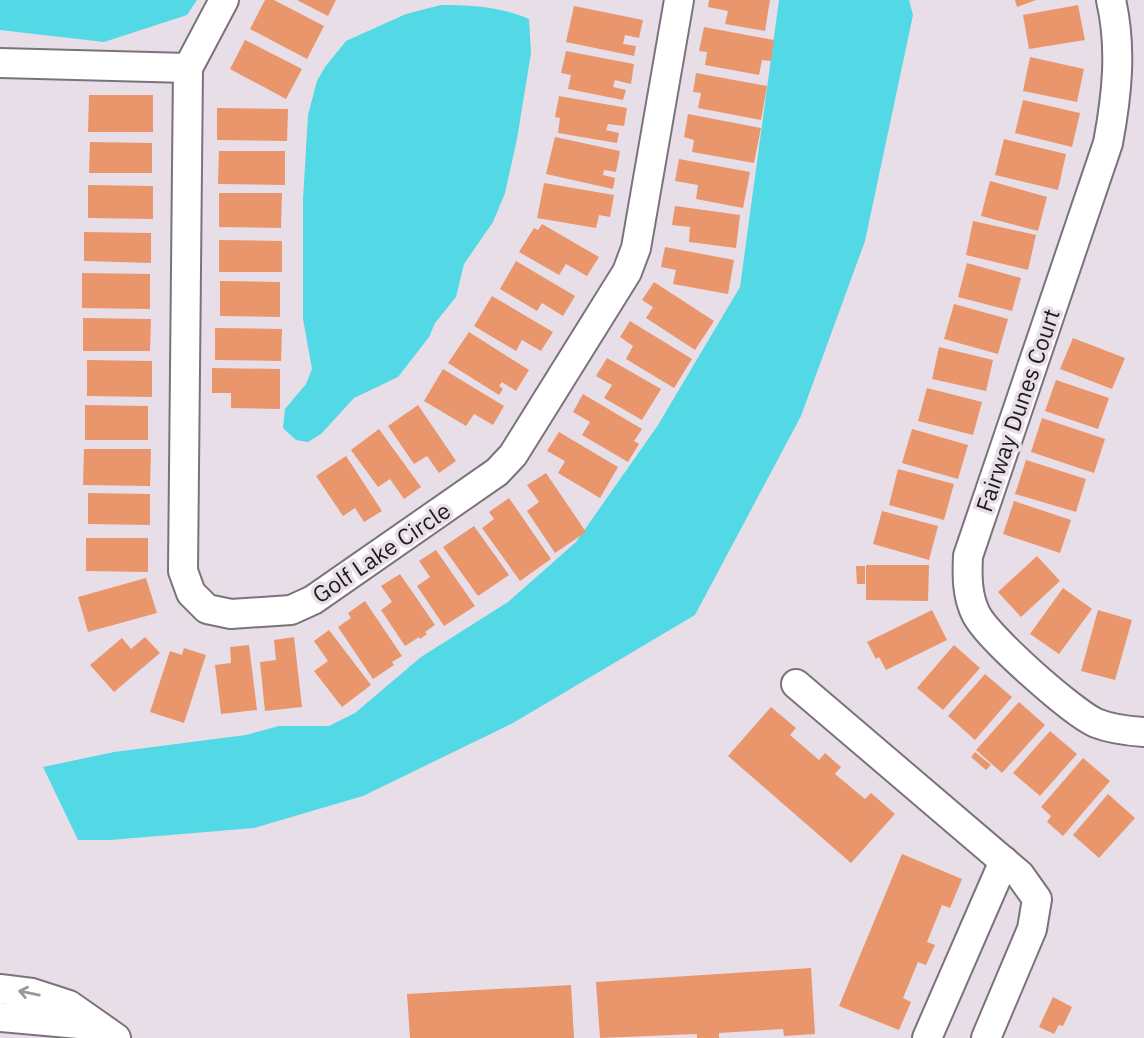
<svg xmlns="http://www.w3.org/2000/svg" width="1144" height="1038" viewBox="0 0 1144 1038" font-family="'IBM Plex Sans',sans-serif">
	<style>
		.water { fill: #53d8e5 }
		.building { fill: #e9966c }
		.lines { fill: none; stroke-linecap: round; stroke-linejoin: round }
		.minor-casing { stroke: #7b737c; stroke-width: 32 }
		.minor { stroke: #fff; stroke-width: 28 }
		.oneway { stroke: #9a989a }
		.labels { text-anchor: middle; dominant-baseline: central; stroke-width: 7; stroke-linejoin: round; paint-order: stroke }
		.street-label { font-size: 23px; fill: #1e1b1e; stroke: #e8dee8 }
	</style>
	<rect width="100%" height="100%" fill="#e8dee8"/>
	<!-- water -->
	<g class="water">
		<path d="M 0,0 L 197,0 L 187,15 L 104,42 L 0,30 Z"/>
		<path d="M 779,0 L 909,0 L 913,15 L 865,241 L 801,416 L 695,615 L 513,723 L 363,796 L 254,828 L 110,840 L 78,840 L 43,767 L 114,752 L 246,735 L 279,726 L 329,726 L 355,713 L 421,657 L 508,602 L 576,542 L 658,425 L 740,287 Z"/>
		<path d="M 441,5 C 472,5 501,7 529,19 L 531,53 L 517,139 L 505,193 L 493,222 L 464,264 L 456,297 L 435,323 L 429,337 L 398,377 L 354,398 L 321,434 L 308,442 L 296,440 L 283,428 L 285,409 L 306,384 L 312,369 L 303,319 L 303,200 L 308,115 L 317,81 L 325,67 L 346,41 L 406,14 Z"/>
	</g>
	<!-- building -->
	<g class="building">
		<path d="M 265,0 L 274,0 L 324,26 L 307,59 L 250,29 Z"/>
		<path d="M 297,0 L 336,0 L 328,16 Z"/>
		<path d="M 709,0 L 770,0 L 765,31 L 725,24 L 728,11 L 708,7 Z"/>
		<path d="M 1015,0 L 1036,0 L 1017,7 Z"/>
		<path d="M 1078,5 L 1085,40 L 1029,49 L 1023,15 Z"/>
		<path d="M 574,6 L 643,20 L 639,38 L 625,35 L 623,44 L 636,46 L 634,56 L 566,42 Z"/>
		<path d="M 704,27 L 774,40 L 771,61 L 762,60 L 759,75 L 705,65 L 707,52 L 699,51 Z"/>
		<path d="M 245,40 L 302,69 L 286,99 L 230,69 Z"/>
		<path d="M 566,51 L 634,64 L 631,84 L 615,80 L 613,87 L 626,90 L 623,100 L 568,89 L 571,75 L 561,73 Z"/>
		<path d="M 1030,57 L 1084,69 L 1077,102 L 1023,91 Z"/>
		<path d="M 696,73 L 767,86 L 761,120 L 698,108 L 701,93 L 693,92 Z"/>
		<path d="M 89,95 L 153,95 L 153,132 L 88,132 Z"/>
		<path d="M 559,96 L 627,108 L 624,126 L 608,124 L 606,130 L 619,133 L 617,143 L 558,133 L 560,118 L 555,117 Z"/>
		<path d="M 1023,100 L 1080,113 L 1072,147 L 1015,133 Z"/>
		<path d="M 217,108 L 288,109 L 287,141 L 217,140 Z"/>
		<path d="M 688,114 L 761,128 L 754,163 L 692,152 L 694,140 L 684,137 Z"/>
		<path d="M 555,137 L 620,151 L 616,172 L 604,170 L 603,175 L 615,178 L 613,189 L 546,174 Z"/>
		<path d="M 1004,139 L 1066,154 L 1058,190 L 995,175 Z"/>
		<path d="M 90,142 L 152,143 L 152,173 L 89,173 Z"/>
		<path d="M 219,151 L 285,151 L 285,185 L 218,184 Z"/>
		<path d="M 679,159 L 750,172 L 743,208 L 696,199 L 698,185 L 675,181 Z"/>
		<path d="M 990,181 L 1047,197 L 1038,231 L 981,216 Z"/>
		<path d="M 544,183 L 614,195 L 610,217 L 599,215 L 596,228 L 537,218 Z"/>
		<path d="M 88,185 L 153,186 L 153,219 L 88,218 Z"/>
		<path d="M 219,193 L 282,193 L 281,228 L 219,227 Z"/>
		<path d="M 675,206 L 740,215 L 736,248 L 689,242 L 690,227 L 672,225 Z"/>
		<path d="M 973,221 L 1036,235 L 1028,270 L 966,255 Z"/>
		<path d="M 542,224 L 599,257 L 587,276 L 566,264 L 559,275 L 519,252 L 534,228 L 538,230 Z"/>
		<path d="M 84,232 L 151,233 L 151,263 L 84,261 Z"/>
		<path d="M 219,240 L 282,241 L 282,272 L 219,272 Z"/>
		<path d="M 665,247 L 734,260 L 728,294 L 673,284 L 676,270 L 661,267 Z"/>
		<path d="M 516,261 L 575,296 L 563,316 L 542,303 L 537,311 L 500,289 Z"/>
		<path d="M 967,263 L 1021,278 L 1012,311 L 958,297 Z"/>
		<path d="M 82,273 L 150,274 L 150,309 L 82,308 Z"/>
		<path d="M 220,281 L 280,282 L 280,317 L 220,316 Z"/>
		<path d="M 654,282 L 714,321 L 695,350 L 646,318 L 653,307 L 642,300 Z"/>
		<path d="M 492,296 L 553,332 L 541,351 L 522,340 L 516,351 L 474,326 Z"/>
		<path d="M 954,304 L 1008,319 L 998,354 L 944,339 Z"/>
		<path d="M 83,318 L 151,319 L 150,351 L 83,351 Z"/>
		<path d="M 630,321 L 692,359 L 674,388 L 626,359 L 633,346 L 620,337 Z"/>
		<path d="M 215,328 L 282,329 L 281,361 L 215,360 Z"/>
		<path d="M 469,332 L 529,370 L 516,391 L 502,382 L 499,386 L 503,389 L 499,395 L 448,363 Z"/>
		<path d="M 1073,338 L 1125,358 L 1112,389 L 1060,369 Z"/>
		<path d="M 939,347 L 993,360 L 986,391 L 932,379 Z"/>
		<path d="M 607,358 L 661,389 L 642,420 L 604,398 L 612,385 L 596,376 Z"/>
		<path d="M 87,360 L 152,361 L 152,397 L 87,396 Z"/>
		<path d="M 212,368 L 280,369 L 280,409 L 231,408 L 231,393 L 212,393 Z"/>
		<path d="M 443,369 L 504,406 L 493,425 L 474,414 L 466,426 L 424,401 Z"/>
		<path d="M 1056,380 L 1109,398 L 1098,429 L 1045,411 Z"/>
		<path d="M 927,388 L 982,402 L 973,435 L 918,421 Z"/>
		<path d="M 583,394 L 642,429 L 634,441 L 639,444 L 628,462 L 582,435 L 590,422 L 573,412 Z"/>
		<path d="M 85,405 L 148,406 L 148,440 L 85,440 Z"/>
		<path d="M 418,405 L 456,461 L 439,473 L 427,456 L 414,464 L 388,426 Z"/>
		<path d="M 1042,418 L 1105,439 L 1094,473 L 1031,452 Z"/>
		<path d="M 379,429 L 421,487 L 404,499 L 390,479 L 378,487 L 351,450 Z"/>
		<path d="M 912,429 L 968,445 L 958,479 L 902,463 Z"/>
		<path d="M 559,432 L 618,467 L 600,498 L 558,473 L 565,461 L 547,451 Z"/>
		<path d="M 84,449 L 151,449 L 150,486 L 83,485 Z"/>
		<path d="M 346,456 L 382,511 L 364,522 L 355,508 L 343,516 L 316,476 Z"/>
		<path d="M 1026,460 L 1086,479 L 1076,512 L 1015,494 Z"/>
		<path d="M 898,469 L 954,484 L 944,520 L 889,505 Z"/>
		<path d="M 546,473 L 586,532 L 555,553 L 527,511 L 539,502 L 527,485 Z"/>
		<path d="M 88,493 L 150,494 L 150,525 L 88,524 Z"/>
		<path d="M 509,498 L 551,559 L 520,581 L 482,528 L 494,519 L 489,512 Z"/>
		<path d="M 1014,501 L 1071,520 L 1060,553 L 1003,534 Z"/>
		<path d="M 882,511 L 938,526 L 929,560 L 873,544 Z"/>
		<path d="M 474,526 L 509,575 L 478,596 L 443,547 Z"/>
		<path d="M 86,538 L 148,538 L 148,572 L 86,571 Z"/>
		<path d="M 436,550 L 475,606 L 444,626 L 417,586 L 430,577 L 419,561 Z"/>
		<path d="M 1037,556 L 1060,581 L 1021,617 L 998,592 Z"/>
		<path d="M 866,565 L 929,565 L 928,601 L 866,600 Z"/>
		<path d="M 856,566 L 865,566 L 865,584 L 857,584 Z"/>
		<path d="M 400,574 L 435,625 L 425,632 L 427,634 L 420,639 L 419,637 L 405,646 L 381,610 L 392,602 L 381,586 Z"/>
		<path d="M 146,578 L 157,613 L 88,632 L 78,597 Z"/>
		<path d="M 1063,588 L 1092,609 L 1059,654 L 1030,634 Z"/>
		<path d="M 365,601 L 402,656 L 392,662 L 394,665 L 373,679 L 338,627 L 351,618 L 348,613 Z"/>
		<path d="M 932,610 L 947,640 L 886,670 L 879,657 L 876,659 L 867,642 Z"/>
		<path d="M 1098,610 L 1132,620 L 1115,680 L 1081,671 Z"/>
		<path d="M 329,630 L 371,685 L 342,707 L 314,671 L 328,661 L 314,641 Z"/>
		<path d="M 145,637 L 160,653 L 114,692 L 90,665 L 122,638 L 131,649 Z"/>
		<path d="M 294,637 L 302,707 L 265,711 L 260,662 L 276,660 L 274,640 Z"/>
		<path d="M 249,645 L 257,710 L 221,714 L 215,665 L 231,663 L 230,647 Z"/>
		<path d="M 954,645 L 980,668 L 943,710 L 917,688 Z"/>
		<path d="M 184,648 L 206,655 L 184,723 L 150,712 L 170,651 L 182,655 Z"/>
		<path d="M 985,674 L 1012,697 L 975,740 L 948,716 Z"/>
		<path d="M 1019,702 L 1045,725 L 1002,773 L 976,750 Z"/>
		<path d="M 771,707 L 796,728 L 790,735 L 819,760 L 825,753 L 841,767 L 835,774 L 865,799 L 871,793 L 895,814 L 851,863 L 728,756 Z"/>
		<path d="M 1050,731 L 1077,754 L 1040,796 L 1013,773 Z"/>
		<path d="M 975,752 L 991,765 L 986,770 L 971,757 Z"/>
		<path d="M 1083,758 L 1110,781 L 1063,836 L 1047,822 L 1051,816 L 1041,807 Z"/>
		<path d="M 1108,794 L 1135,818 L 1099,858 L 1073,835 Z"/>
		<path d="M 902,854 L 962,879 L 950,908 L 942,905 L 927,942 L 935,945 L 926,965 L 918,962 L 903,998 L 911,1002 L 899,1030 L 839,1006 Z"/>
		<path d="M 811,968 L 815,1034 L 784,1036 L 783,1029 L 719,1033 L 719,1038 L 697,1038 L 697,1034 L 600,1038 L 596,982 Z"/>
		<path d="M 571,985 L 574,1038 L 410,1038 L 407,994 Z"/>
		<path d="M 1053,997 L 1072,1007 L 1063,1026 L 1059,1025 L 1054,1034 L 1039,1027 Z"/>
	</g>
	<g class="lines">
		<!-- minor casing -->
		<g class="minor-casing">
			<g id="minor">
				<path d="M 224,0 L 188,68 L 183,571 L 191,593 L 207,609 L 231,614 L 291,610 L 313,600 L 497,472 L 513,455 L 627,272 L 636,248 L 679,0"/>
				<path d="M 1111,0 C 1122,48 1117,95 1108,143 L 968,556 C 967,576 967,596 976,614 C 988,638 1072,712 1096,723 C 1111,729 1128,731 1144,732"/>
				<path d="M 0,63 L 188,68"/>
				<path d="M 796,684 L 1020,875 L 1037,899 L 1032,929 L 986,1038"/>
				<path d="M 0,989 L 32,993 L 69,1005 L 116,1038"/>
				<path d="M 0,1017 L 90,1025"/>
				<path d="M 927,1038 L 1004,861"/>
			</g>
		</g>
		<!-- minor -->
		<use href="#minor" class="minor"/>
	</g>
	<!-- one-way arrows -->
	<defs><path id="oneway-shaft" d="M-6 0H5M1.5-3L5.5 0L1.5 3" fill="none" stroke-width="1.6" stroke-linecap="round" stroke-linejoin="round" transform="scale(1.75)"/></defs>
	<use class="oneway" href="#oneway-shaft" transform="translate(29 993) rotate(-168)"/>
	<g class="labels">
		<!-- street labels -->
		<g class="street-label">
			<text transform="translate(1017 410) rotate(-71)">Fairway Dunes Court</text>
			<text transform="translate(381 552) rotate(-34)">Golf Lake Circle</text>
		</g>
	</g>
</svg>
